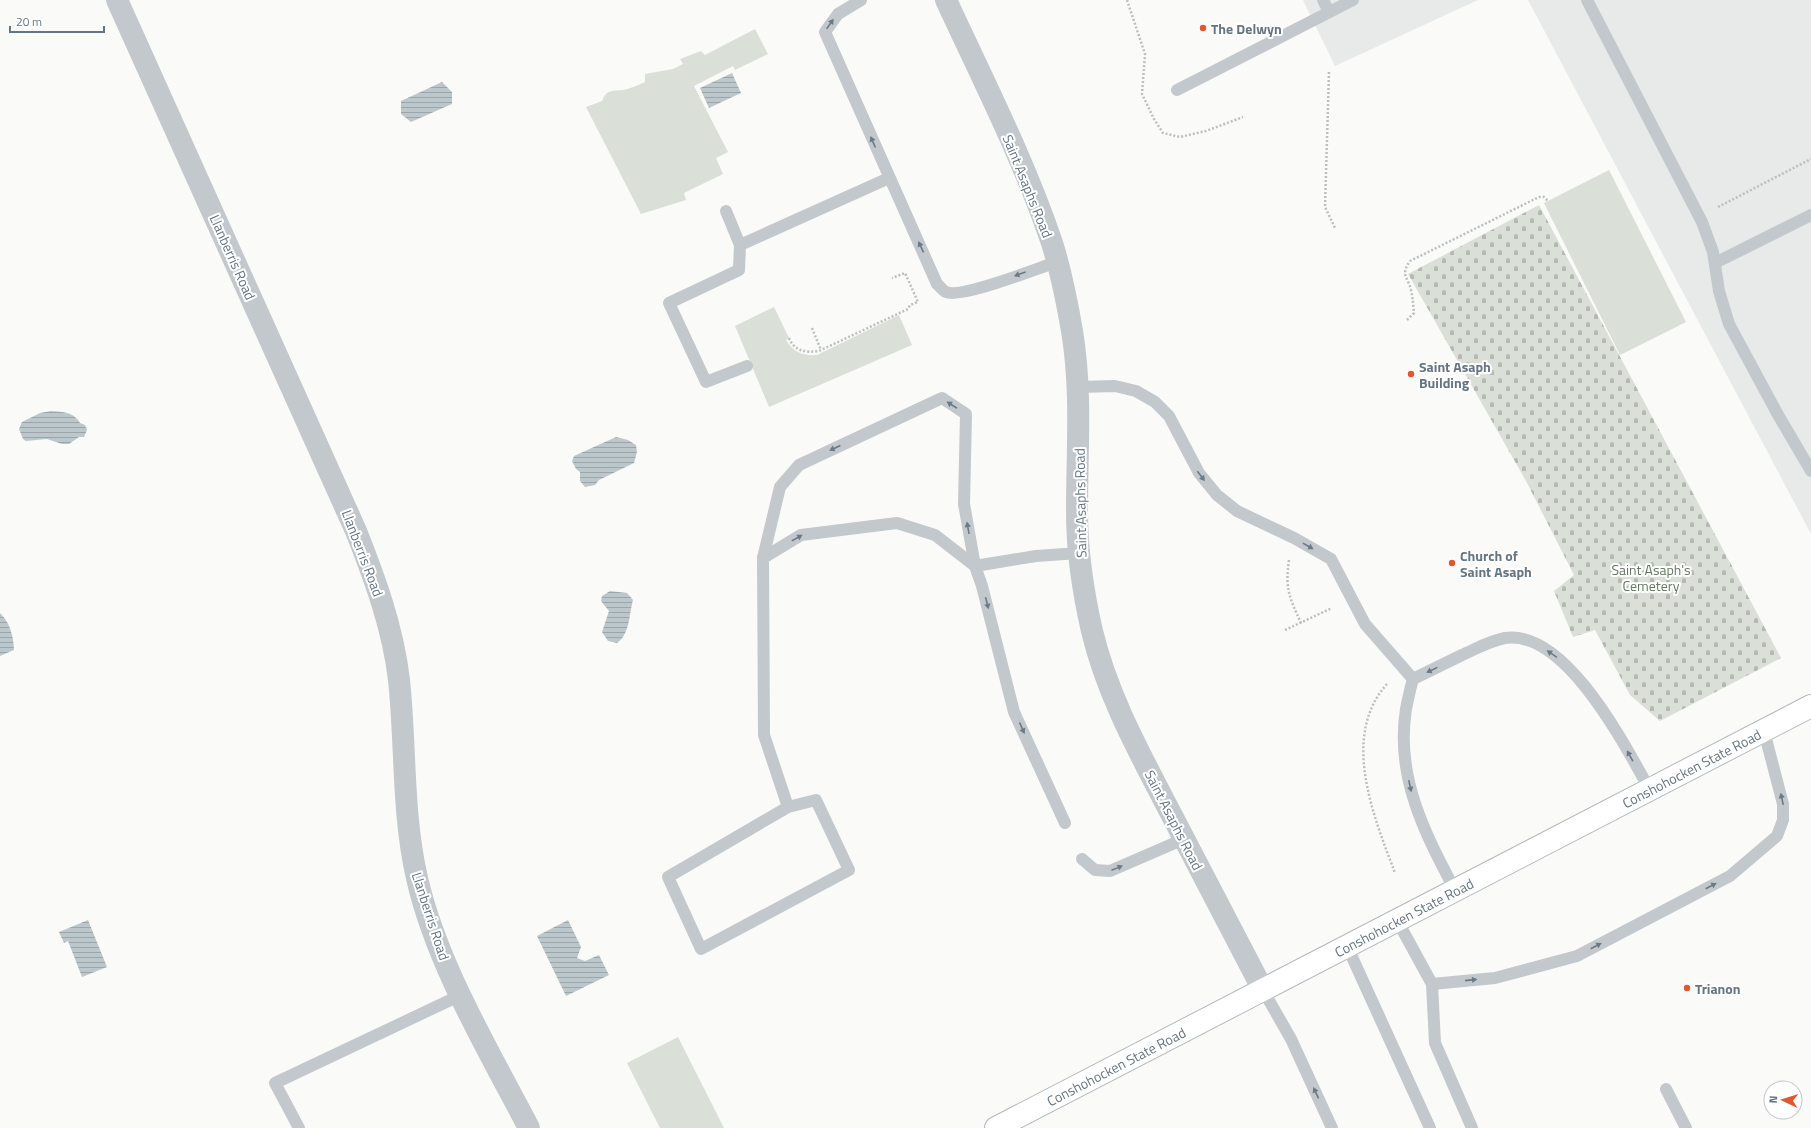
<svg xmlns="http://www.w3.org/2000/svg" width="1811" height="1128" viewBox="0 0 1811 1128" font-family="'Titillium Web',sans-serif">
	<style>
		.built { fill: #e8e9e9 }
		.green { fill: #dadfd7 }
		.cemetery { fill: url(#cemetery-stones) }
		.water { fill: url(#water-rules) }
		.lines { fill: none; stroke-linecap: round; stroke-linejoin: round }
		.primary-casing { stroke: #b5babe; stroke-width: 24 }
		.path { stroke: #bbbfc2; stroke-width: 2.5; stroke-dasharray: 2 2; stroke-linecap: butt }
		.service { stroke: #c3c8cc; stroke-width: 12 }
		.minor { stroke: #c3c8cc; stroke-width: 22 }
		.tertiary { stroke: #c3c8cc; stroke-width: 22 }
		.primary { stroke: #fff; stroke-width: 22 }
		.oneway { fill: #6a7a87 }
		.poi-dot { fill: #e4572e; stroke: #fff; stroke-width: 1.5 }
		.labels { text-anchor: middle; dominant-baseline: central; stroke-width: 4; stroke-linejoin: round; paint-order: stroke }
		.poi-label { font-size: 14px; font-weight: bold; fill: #657683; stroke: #fff; text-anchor: start }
		.street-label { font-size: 14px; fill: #657683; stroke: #fff }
		.park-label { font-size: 14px; fill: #687a64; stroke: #fff }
	</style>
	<defs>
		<pattern id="cemetery-stones" width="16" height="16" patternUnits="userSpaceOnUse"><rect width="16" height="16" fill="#dadfd7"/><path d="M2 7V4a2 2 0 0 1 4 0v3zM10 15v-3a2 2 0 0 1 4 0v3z" fill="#b4b9b4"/></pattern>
		<pattern id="water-rules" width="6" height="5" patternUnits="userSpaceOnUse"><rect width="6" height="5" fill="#bbc7cb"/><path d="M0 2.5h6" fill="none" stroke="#9ca6aa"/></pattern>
	</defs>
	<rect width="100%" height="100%" fill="#fafaf8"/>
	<!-- built -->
	<g class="built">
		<path d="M 1303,0 L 1478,0 L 1335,66 Z"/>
		<path d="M 1528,0 L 1811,0 L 1811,534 Z"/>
	</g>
	<!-- green -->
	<g class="green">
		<path d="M 755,29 L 768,54 L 735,70 L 733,66 L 694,86 L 728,152 L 716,158 L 723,174 L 684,193 L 686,200 L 641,214 L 586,107 L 602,101 C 607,89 613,91 623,90 C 630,89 638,85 645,82 L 645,74 L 673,69 L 683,64 L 680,59 L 701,51 L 705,55 Z"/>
		<path d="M 1609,170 L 1686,322 L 1620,355 L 1544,203 Z"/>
		<path d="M 774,307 L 789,338 L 786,340 C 793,352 803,356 817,355 L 899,315 L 912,345 L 769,407 L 735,326 Z"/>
		<path d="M 678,1037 L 724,1128 L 660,1128 L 627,1063 Z"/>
	</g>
	<!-- cemetery -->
	<path class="cemetery" d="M 1539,205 L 1781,658 L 1660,721 L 1630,695 L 1595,630 L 1573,637 L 1554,591 L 1574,575 L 1526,481 L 1408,274 Z"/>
	<!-- water -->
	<g class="water">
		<path d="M 732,73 L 741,93 L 709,108 L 700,88 Z"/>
		<path d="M 442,82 L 452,92 L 452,104 L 411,122 L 401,114 L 401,101 Z"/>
		<path d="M 51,411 C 63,412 74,412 80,423 L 85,425 L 87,430 L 84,437 L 79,437 L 69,444 L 62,444 L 47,439 L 26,441 L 23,439 L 19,429 L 22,422 L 40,413 Z"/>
		<path d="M 616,437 L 628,440 L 636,445 L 637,452 L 634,463 L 599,480 L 595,485 L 585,487 L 580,481 L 580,472 L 576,469 L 572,461 L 574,456 Z"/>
		<path d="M 610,591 L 627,593 L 633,600 C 629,614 630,634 617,643 L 608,641 L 602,632 L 609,611 L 601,601 L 602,596 Z"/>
		<path d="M 0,613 C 11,624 13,636 14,650 L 0,656 Z"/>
		<path d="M 88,920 L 107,967 L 82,977 L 68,941 L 64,943 L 59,932 Z"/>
		<path d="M 568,920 L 581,947 L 577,958 L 585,961 L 599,955 L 609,975 L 566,996 L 537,936 Z"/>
	</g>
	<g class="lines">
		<!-- primary casing -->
		<g class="primary-casing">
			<g id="primary">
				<path id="s1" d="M 996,1128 L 1811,706"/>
			</g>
		</g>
		<!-- path -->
		<g class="path">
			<path d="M 1127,0 L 1145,54 L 1142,94 L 1154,119 L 1163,133 L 1180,137 L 1206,131 L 1243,117"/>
			<path d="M 1329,72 L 1325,207 L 1335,228"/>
			<path d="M 1718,207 L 1811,159"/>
			<path d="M 1407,320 L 1414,313 C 1413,305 1413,298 1411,290 C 1408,277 1400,275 1410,261 L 1539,197 L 1544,197 L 1548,201"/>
			<path d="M 812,328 L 821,350"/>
			<path d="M 789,338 C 794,351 806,353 819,351 L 908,309 L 910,305 L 918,302 L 905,273 L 892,278"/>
			<path d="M 1289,560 C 1285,588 1289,597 1301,623"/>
			<path d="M 1285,630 L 1332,608"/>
			<path d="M 1387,684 C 1340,736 1374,817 1395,873"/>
		</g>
		<!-- service -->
		<g class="service">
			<path d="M 861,0 L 838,14 L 825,32 L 937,284 C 940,286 943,291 946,292 C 961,299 1038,268 1057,262"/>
			<path d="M 1323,0 L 1329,12"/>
			<path d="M 1587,0 L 1702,222 L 1713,252 L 1719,291 L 1729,324 L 1777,413 L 1811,471"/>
			<path d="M 1177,90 L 1353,0"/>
			<path d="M 726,211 L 740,245"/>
			<path d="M 1715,263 L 1811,215"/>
			<path d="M 747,366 L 706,382 L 669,303 L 739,270 L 740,245 L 889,178"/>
			<path d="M 1078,387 L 1115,386 L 1136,391 L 1155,402 L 1169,416 L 1199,473 L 1217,495 L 1237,511 L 1294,538 L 1331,559 L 1365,624 L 1413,679"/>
			<path d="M 763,558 L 801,535 L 897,523 L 935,535 L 975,566 L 1036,556 L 1079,553"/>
			<path d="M 788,807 L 816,800 L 849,870 L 701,949 L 668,877 L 788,807 L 764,735 L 763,558 L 780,487 L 799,465 L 942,398 L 966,414 L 964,504 L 975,566 L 982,586 L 1014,712 L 1065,823"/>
			<path d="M 1082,859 L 1095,870 L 1110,871 L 1184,839"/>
			<path d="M 1455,890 C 1425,834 1395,776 1406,709 C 1408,699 1410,689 1413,679 C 1429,671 1446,663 1462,655 C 1476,649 1489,641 1505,638 C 1566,629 1625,746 1650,790"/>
			<path d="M 1397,920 L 1432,984 L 1435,1043 L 1472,1128"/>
			<path d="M 1347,946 L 1430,1128"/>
			<path d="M 1432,984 L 1495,978 L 1577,956 L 1730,876 L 1777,836 L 1783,820 L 1783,804 L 1764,731"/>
			<path d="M 1263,990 L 1291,1039 L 1332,1128"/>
			<path d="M 1666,1089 L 1686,1128"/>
			<path d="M 299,1128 L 275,1083 L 461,995"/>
		</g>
		<!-- minor -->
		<path class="minor" d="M 117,0 L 356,531 C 375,579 393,628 399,680 C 406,745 402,813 417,878 C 436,963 489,1051 529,1128"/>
		<!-- tertiary -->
		<path class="tertiary" d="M 946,0 C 983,80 1024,160 1052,243 C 1061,271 1067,302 1072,331 C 1082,391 1077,450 1077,511 C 1077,551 1083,592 1092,631 C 1107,694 1138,750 1167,806 C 1199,868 1231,929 1263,990"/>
		<!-- primary -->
		<use href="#primary" class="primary"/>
	</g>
	<!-- one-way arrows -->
	<defs><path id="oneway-solid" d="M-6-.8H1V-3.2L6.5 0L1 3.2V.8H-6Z"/></defs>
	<g class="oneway">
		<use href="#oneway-solid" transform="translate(830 24) rotate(-55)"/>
		<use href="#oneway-solid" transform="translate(873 142) rotate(-114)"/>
		<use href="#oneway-solid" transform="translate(921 247) rotate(-115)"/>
		<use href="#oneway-solid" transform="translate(1020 274) rotate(160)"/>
		<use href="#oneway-solid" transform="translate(952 405) rotate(-147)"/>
		<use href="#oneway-solid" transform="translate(835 448) rotate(155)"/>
		<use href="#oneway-solid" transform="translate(1201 476) rotate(53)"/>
		<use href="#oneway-solid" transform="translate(968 528) rotate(-100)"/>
		<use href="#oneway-solid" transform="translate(797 538) rotate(-29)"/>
		<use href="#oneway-solid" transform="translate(1308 546) rotate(29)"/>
		<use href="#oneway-solid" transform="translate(987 603) rotate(76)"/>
		<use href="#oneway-solid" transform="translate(1552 654) rotate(-146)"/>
		<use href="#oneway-solid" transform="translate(1432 670) rotate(154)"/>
		<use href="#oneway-solid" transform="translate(1022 728) rotate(66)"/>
		<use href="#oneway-solid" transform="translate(1630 756) rotate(-119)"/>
		<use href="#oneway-solid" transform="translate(1410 786) rotate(78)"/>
		<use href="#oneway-solid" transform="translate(1782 799) rotate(-102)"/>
		<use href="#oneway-solid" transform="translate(1117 868) rotate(-22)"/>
		<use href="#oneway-solid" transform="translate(1711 886) rotate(-28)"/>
		<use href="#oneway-solid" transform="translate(1596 946) rotate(-28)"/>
		<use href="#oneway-solid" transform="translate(1471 980) rotate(-6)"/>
		<use href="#oneway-solid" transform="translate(1316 1093) rotate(-115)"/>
	</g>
	<!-- markers -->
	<g class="poi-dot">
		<circle cx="1203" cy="28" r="4"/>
		<circle cx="1411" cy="374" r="4"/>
		<circle cx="1452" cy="563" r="4"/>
		<circle cx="1687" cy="988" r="4"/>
	</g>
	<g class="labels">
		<!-- poi labels -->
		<g class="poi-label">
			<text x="1211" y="28">The Delwyn</text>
			<text x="1419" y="366">Saint Asaph<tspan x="1419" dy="16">Building</tspan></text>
			<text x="1460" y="555">Church of<tspan x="1460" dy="16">Saint Asaph</tspan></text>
			<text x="1695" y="988">Trianon</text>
		</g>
		<!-- street labels -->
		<g class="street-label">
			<text transform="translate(1028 186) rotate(68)">Saint Asaphs Road</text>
			<text transform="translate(233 257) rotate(66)">Llanberris Road</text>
			<text transform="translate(1080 503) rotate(-91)">Saint Asaphs Road</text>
			<text transform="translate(363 553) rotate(69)">Llanberris Road</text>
			<text stroke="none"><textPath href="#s1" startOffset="783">Conshohocken State Road</textPath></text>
			<text transform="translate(1174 820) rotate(63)">Saint Asaphs Road</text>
			<text transform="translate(431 916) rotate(72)">Llanberris Road</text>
			<text stroke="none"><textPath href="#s1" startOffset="459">Conshohocken State Road</textPath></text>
			<text stroke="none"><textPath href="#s1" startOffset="135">Conshohocken State Road</textPath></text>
		</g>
		<!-- park labels -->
		<g class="park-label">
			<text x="1651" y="569">Saint Asaph's<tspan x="1651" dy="16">Cemetery</tspan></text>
		</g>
	</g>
	<!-- north arrow -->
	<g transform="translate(1783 1100) rotate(274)"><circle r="19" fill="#ffffff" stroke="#c1c8cd"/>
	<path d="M0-3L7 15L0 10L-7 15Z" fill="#e4572e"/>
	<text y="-6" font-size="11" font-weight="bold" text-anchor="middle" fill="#657683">N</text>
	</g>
	<!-- scale -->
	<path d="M10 26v6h94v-6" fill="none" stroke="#657683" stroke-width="2"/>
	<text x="16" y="26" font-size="12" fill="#657683" stroke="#ffffff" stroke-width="3" paint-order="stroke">20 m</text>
</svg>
